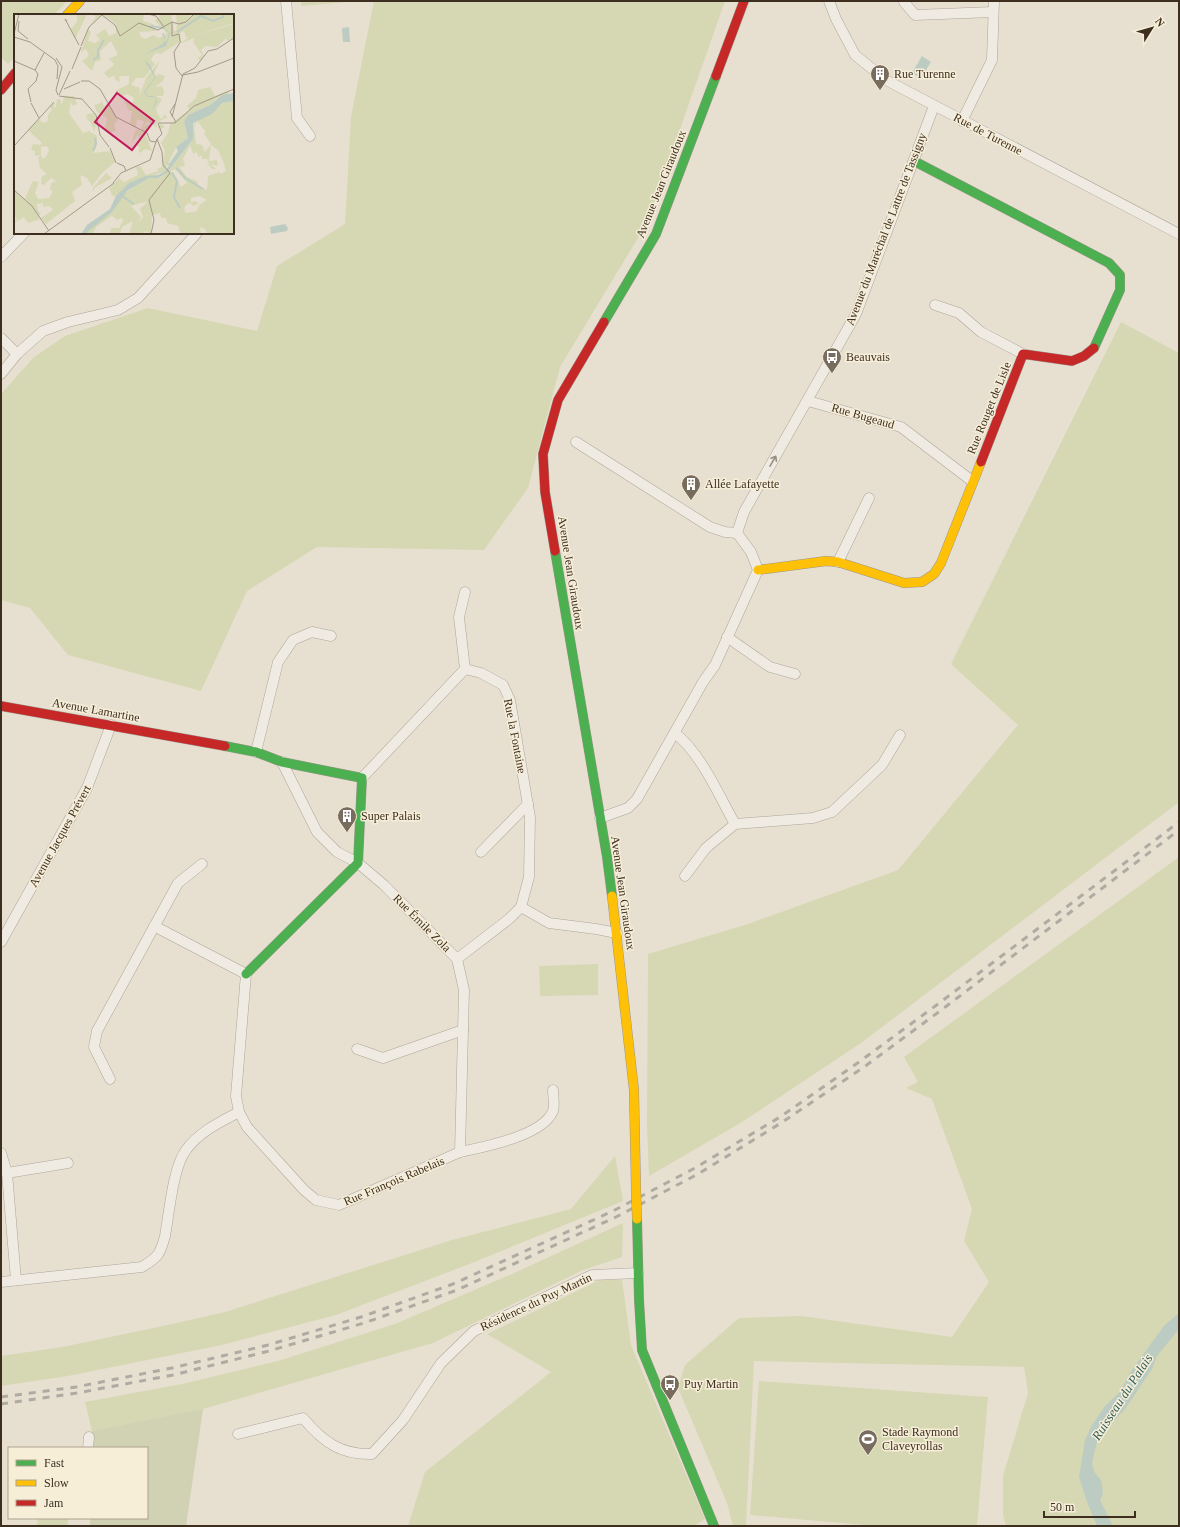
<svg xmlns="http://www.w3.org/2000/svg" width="1180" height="1527" viewBox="0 0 1180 1527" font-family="Georgia,serif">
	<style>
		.green { fill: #d6d7b3 }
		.cemetery { fill: #d1d1b3 }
		.water { fill: #bcccc2 }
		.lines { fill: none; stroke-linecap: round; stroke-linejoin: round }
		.street-casing { stroke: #ada599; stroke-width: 11 }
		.fast-casing { stroke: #9c958a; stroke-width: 10 }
		.slow-casing { stroke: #9c958a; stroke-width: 10 }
		.jam-casing { stroke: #9c958a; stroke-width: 10 }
		.street { stroke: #efebe3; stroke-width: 10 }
		.fast { stroke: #4caf50; stroke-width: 9 }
		.slow { stroke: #ffc107; stroke-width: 9 }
		.jam { stroke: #c62828; stroke-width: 9 }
		.rail { stroke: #afaaa2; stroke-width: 3; stroke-dasharray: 7 7; stroke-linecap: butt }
		.slow-bridge-casing { stroke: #9c958a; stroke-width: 10; stroke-linecap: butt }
		.slow-bridge { stroke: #ffc107; stroke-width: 9 }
		.oneway { stroke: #968c82 }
		.labels { text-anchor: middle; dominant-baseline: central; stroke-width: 3; stroke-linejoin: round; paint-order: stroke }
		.poi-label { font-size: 12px; fill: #3d2e20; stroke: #f7eed8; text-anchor: start }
		.street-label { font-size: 12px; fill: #3d2e20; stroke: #f7eed8 }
		.water-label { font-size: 13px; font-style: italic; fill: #2f5d5a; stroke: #f7eed8 }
		.inset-river { fill: none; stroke: #bcccc2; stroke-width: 2 }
		.inset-road { fill: none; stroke: #a3998a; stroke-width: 1 }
		.view { fill: #c2185b; fill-opacity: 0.15; stroke: #c2185b; stroke-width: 2 }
		.inset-edge { fill: none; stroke: #3d2e20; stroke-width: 2 }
	</style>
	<rect width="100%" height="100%" fill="#e7e0d1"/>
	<!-- green -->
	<g class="green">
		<path d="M 1,1 L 67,1 L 54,15 L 15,15 L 15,57 L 8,64 L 1,57 Z"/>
		<path d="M 301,1 L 358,1 L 301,6 Z"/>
		<path d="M 374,1 L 725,1 L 647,223 L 560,367 L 528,488 L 484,550 L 317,547 L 247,591 L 201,691 L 68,655 L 30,608 L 1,600 L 1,394 L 34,357 L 65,336 L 148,308 L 257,331 L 277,266 L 345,224 L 351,117 Z"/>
		<path d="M 1121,322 L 1179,353 L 1179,802 L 861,1043 L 742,1122 L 649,1176 L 647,1125 L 648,954 L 748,924 L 898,870 L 1018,725 L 951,664 Z"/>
		<path d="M 1179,857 L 1179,1526 L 1006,1526 L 1003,1515 L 1003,1476 L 1028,1393 L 1024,1367 L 754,1361 L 746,1526 L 733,1526 L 727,1503 L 678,1388 L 685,1365 L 739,1318 L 801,1316 L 952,1337 L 989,1282 L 964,1241 L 972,1209 L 932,1099 L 906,1088 L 918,1082 L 904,1057 Z"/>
		<path d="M 598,964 L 598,995 L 540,996 L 539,966 Z"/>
		<path d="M 615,1156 L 623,1201 L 472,1263 L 336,1315 L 222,1345 L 68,1376 L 1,1386 L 1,1356 L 62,1347 L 149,1329 L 225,1312 L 452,1240 L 571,1209 Z"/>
		<path d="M 623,1223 L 622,1257 L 583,1270 L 433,1343 L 203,1409 L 92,1431 L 85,1402 L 182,1384 L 278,1361 L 395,1324 L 512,1274 Z"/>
		<path d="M 602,1279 L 622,1280 L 631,1345 L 705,1519 L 694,1526 L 408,1526 L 425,1472 L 551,1372 L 487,1334 Z"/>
		<path d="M 759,1381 L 988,1397 L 977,1526 L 876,1526 L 750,1515 Z"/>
		<path d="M 38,1518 L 68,1518 L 68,1526 L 37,1526 Z"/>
	</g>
	<!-- cemetery -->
	<path class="cemetery" d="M 203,1409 L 186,1526 L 90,1526 L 90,1518 L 147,1518 L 147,1448 L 92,1448 L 92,1431 Z"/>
	<!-- water -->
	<g class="water">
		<path d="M 349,27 L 350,42 L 343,42 L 342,28 Z"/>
		<path d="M 922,56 L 931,62 L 921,78 L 912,73 Z"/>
		<path d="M 285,224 L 288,228 L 287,231 L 271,234 L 270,227 Z"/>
		<path d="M 1179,1313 L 1179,1329 L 1157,1356 L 1152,1369 L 1125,1409 L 1103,1432 L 1097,1442 L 1094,1454 L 1092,1464 L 1095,1473 L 1101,1480 L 1103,1494 L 1100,1500 L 1113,1526 L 1097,1526 L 1087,1502 L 1079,1477 L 1085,1440 L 1092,1425 L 1105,1406 L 1120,1392 L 1130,1373 L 1155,1338 L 1164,1326 Z"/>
	</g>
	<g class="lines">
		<!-- street casing -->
		<g class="street-casing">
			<g id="street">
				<path d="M 286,1 L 297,118 L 310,136"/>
				<path d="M 829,1 L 836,19 L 855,55 L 886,80 L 1179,234"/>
				<path d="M 904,2 L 915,15 L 993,12"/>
				<path d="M 962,121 L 992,60 L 994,1"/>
				<path d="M 1,257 L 24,233"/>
				<path d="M 935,305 L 959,313 L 981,332 L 1023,354"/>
				<path d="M 1,338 L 17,354"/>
				<path d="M 1,374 L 17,354 L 43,331 L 68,322 L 118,310 L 138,298 L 197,233"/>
				<path d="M 808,401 L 901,427 L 972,481"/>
				<path d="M 576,442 L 710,527 L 725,532 L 737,533"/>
				<path d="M 737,533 L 744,512 L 856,314 L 934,106"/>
				<path d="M 838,562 L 869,498"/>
				<path d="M 727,637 L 770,667 L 795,674"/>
				<path d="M 465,669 L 481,673 L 503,685 L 510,700 L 530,817 L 529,877 L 521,907"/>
				<path d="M 675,733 C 702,755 718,794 735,824"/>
				<path d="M 256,752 L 278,662 L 293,640 L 312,632 L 331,636"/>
				<path d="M 282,762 L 317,832 L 337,852 L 358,863 L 384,885 L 457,959 L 509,919 L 521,907 L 549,923 L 596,929 L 617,933"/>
				<path d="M 362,778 L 465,669 L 459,617 L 465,592"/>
				<path d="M 600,818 L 628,808 L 637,799 L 703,682 L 715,665 L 758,570 L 751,552 L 737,533"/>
				<path d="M 481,852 L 528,804"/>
				<path d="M 685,876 L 706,848 L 735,824 L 813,818 L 832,812 L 882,765 L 900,735"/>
				<path d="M 154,926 L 246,974 L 236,1096 L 239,1112 L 247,1127 L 304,1190 L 316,1200 L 339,1205 L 460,1152 L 464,990 L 457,959"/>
				<path d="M 1,942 L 87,788 L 111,725"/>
				<path d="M 357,1049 L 383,1058 L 463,1030"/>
				<path d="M 110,1079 L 94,1047 L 97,1031 L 178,883 L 202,864"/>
				<path d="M 460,1152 C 483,1147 543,1136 553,1111 C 555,1106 553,1096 553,1090"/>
				<path d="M 1,1153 L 7,1173 L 16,1280"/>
				<path d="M 7,1173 L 68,1163"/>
				<path d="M 1,1282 L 142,1267 C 158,1257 160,1255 165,1236 C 169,1214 173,1167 186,1150 C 199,1132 220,1122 239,1112"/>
				<path d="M 238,1434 L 303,1418 C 323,1442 341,1455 372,1454 L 403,1420 L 441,1363 L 474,1331 L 592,1275 L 638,1273"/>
				<path d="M 88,1448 L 89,1437"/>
			</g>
		</g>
		<!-- fast casing -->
		<g class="fast-casing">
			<g id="fast">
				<path d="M 914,161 L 1109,263 L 1120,275 L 1120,290 L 1094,348"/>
				<path d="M 604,322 L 656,234 L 716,76"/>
				<path d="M 555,551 L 607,857 L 612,896"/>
				<path d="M 225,746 L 256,752 L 282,762 L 362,778 L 358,863 L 246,974"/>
				<path d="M 637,1219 L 639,1300 L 642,1350 L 714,1526"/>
			</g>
		</g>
		<!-- slow casing -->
		<g class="slow-casing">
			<g id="slow">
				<path d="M 67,15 L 80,1"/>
				<path d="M 758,570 L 826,561 L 838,562 L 904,583 L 922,582 L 934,574 L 941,563 L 981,462"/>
				<path d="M 612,896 L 634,1090 L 636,1190"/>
			</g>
		</g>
		<!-- jam casing -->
		<g class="jam-casing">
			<g id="jam">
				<path d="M 716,76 L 744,1"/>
				<path d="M 1,90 L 15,73"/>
				<path d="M 981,462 L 1023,354 L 1072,361 L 1084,356 L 1094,348"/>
				<path d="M 555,551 L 545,492 L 543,454 L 558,400 L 604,322"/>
				<path d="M 1,706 L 225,746"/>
			</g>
		</g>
		<!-- street -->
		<use href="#street" class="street"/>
		<!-- fast -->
		<use href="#fast" class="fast"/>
		<!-- slow -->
		<use href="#slow" class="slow"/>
		<!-- jam -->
		<use href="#jam" class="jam"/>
		<!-- rail -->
		<g class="rail">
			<path d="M 1,1397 L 76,1387 L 172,1368 L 268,1345 L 361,1317 L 453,1284 L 613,1211 L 695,1168 L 780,1117 L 859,1062 L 938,1004 L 1179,822"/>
			<path d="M 1,1404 L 77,1393 L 173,1375 L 269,1351 L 364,1323 L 457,1290 L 616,1217 L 698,1174 L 781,1123 L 864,1067 L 940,1011 L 1179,830"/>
		</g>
		<!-- slow-bridge casing -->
		<g class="slow-bridge-casing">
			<path id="slow-bridge" d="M 636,1190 L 637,1219"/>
		</g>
		<!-- slow-bridge -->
		<use href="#slow-bridge" class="slow-bridge"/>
	</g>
	<!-- one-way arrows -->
	<defs><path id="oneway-shaft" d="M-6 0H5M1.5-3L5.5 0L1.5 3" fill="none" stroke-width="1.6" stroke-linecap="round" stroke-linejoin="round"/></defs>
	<use class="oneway" href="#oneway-shaft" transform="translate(773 461) rotate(-60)"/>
	<!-- icons -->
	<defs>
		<g id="building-pin" transform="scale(1)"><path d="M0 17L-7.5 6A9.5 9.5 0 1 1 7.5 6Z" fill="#786c5e" stroke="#f7eed8"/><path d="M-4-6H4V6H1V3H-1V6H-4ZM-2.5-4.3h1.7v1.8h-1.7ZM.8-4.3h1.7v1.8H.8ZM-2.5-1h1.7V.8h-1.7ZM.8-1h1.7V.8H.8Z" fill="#fff"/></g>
		<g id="bus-pin" transform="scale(1)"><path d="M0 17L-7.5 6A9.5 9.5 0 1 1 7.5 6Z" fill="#786c5e" stroke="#f7eed8"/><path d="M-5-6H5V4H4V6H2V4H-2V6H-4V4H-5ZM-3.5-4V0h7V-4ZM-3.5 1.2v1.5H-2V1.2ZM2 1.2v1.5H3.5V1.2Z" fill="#fff"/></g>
		<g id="stadium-pin" transform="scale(1)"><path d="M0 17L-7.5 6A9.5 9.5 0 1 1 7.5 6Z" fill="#786c5e" stroke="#f7eed8"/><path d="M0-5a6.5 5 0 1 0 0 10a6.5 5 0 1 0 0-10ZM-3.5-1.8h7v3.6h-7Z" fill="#fff"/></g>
	</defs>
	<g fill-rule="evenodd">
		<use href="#building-pin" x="880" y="74"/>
		<use href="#bus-pin" x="832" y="357"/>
		<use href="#building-pin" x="691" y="484"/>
		<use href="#building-pin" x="347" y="816"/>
		<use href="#bus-pin" x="670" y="1384"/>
		<use href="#stadium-pin" x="868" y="1439"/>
	</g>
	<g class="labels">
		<!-- poi labels -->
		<g class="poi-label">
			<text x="894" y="74">Rue Turenne</text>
			<text x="846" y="357">Beauvais</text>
			<text x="705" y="484">Allée Lafayette</text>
			<text x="361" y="816">Super Palais</text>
			<text x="684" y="1384">Puy Martin</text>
			<text x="882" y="1432">Stade Raymond<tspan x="882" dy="14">Claveyrollas</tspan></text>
		</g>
		<!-- street labels -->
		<g class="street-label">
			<text transform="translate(988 134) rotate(28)">Rue de Turenne</text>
			<text transform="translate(661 184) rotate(-68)">Avenue Jean Giraudoux</text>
			<text transform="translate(886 229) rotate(-69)">Avenue du Maréchal de Lattre de Tassigny</text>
			<text transform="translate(989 408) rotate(-68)">Rue Rouget de Lisle</text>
			<text transform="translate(863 416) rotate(16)">Rue Bugeaud</text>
			<text transform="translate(571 573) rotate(81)">Avenue Jean Giraudoux</text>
			<text transform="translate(96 710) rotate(10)">Avenue Lamartine</text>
			<text transform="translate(515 736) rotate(79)">Rue la Fontaine</text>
			<text transform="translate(60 836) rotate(-61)">Avenue Jacques Prévert</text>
			<text transform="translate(623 893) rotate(82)">Avenue Jean Giraudoux</text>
			<text transform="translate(422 923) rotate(45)">Rue Émile Zola</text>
			<text transform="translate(394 1181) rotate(-23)">Rue François Rabelais</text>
			<text transform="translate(536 1302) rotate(-25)">Résidence du Puy Martin</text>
		</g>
		<!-- water labels -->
		<g class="water-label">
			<text transform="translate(1122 1397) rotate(-57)">Ruisseau du Palais</text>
		</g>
	</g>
	<!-- overview -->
	<g transform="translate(14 14)">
		<rect width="220" height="220" fill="#e7e0d1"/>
		<path d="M 63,0 L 73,0 L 61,25 L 57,15 L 63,8 ZM 79,0 L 130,0 L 129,7 L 139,10 L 142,17 L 125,18 L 127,23 L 132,25 L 139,21 L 145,24 L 150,22 L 153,19 L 141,7 L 147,0 L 157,0 L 160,17 L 162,17 L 163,11 L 162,0 L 175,0 L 176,4 L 180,0 L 220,0 L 220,9 L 172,24 L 170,17 L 166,19 L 167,27 L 147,40 L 142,39 L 139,42 L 137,46 L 141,50 L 130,64 L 122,64 L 117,71 L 126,74 L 122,114 L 116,110 L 118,97 L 115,97 L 110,87 L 113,85 L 118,90 L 120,84 L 113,80 L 109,82 L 101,77 L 115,70 L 115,62 L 105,62 L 106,68 L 101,66 L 101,61 L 95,64 L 90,59 L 100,51 L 97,46 L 94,45 L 104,41 L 97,27 L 86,37 L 87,46 L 81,48 L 78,57 L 68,47 L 75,42 L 72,35 L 67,38 L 74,15 L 77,18 L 74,27 L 81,29 L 86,26 L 82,21 L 91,15 L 95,22 L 102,19 L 102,10 L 89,0 L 77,10 L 82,3 ZM 220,10 L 220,24 L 214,27 L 212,24 L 203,33 L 191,32 L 187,36 L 190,42 L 186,47 L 184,44 L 188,41 L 179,28 L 180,24 L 166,30 L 175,23 ZM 146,46 L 140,60 L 142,63 L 144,60 L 151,62 L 149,67 L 141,73 L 148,72 L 150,78 L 149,82 L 142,82 L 148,85 L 142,96 L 146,104 L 151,105 L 148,102 L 152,101 L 153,104 L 141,109 L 144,113 L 147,109 L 151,113 L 147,115 L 133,108 L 128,114 L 133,110 L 136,112 L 132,118 L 127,116 L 130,107 L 123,105 L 125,83 L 132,64 ZM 196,73 L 201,82 L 214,77 L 215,80 L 204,83 L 196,91 L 174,101 L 170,108 L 174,124 L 162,133 L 150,158 L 120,167 L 101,183 L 98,181 L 95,174 L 105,164 L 110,168 L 124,161 L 122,153 L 126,152 L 132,161 L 144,157 L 143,155 L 148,153 L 151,137 L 147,129 L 154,119 L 156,110 L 176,96 L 173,92 L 182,84 L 184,76 ZM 50,82 L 60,82 L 63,90 L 59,92 L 57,88 L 55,99 L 69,119 L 75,117 L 83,122 L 82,134 L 79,139 L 96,137 L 101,148 L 88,159 L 78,172 L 73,164 L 66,161 L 68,171 L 58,178 L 61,187 L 32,210 L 27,204 L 39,196 L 35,192 L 29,193 L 29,189 L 23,190 L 24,197 L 27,199 L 25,201 L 11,184 L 19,167 L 25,168 L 21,179 L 24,185 L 35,184 L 39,177 L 36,176 L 37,169 L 42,167 L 37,164 L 30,171 L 27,170 L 28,162 L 33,160 L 26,154 L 24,143 L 28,141 L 28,145 L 32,143 L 35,137 L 34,133 L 27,132 L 27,141 L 21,142 L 21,137 L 17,136 L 19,130 L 26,131 L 28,129 L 14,116 L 25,105 L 29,109 L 34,107 L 34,101 L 38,96 L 36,93 L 41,88 L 40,94 L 44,92 L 42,93 L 43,85 L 46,85 L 48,91 ZM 87,86 L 90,92 L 95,90 L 104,106 L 100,110 L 102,116 L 95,120 L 91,114 L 93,104 L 83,98 L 80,91 L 87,89 ZM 220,87 L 220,220 L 193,220 L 191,215 L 186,213 L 187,220 L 167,220 L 164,212 L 153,209 L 152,204 L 147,204 L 146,199 L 138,201 L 137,220 L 132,217 L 126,220 L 115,220 L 119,207 L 108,213 L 106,220 L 96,220 L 97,214 L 105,214 L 109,207 L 108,204 L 103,206 L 98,202 L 83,212 L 78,220 L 71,220 L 76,213 L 98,198 L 108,181 L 135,164 L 146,164 L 155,157 L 179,125 L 178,114 L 182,106 L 197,100 L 208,89 ZM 183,107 L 192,118 L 190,120 L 197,130 L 191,138 L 188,131 L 182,130 L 180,113 ZM 176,131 L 179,140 L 183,138 L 184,143 L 188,141 L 188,145 L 193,145 L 195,150 L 192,152 L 195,151 L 198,155 L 202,155 L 196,150 L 204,152 L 203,146 L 195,147 L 197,131 L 204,136 L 210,150 L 212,157 L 207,160 L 205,158 L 195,162 L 188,158 L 194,161 L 193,176 L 184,172 L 183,167 L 173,163 L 165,153 L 171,152 L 169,145 ZM 162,155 L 173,169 L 167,173 L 159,158 L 156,157 ZM 186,182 L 193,186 L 185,191 L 183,197 L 172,199 L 170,194 L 173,190 L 176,189 L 179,192 L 184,190 L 182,187 L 177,188 L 177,184 ZM 134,187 L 126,195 L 129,203 L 125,208 L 127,203 L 117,192 ZM 80,99 L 83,109 L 81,111 L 84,112 L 81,113 L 80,118 L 77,109 L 72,104 L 73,100 ZM 122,115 L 131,119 L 138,137 L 131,135 L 127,139 L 124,137 L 126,134 L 122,131 L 126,127 L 124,120 L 117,131 ZM 92,159 L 98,164 L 80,174 L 80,177 L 78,175 ZM 0,176 L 18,192 L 26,205 L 14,209 L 10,203 L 0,209 L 3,205 L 0,201 Z" fill="#d6d7b3" fill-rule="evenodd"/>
		<path d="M 149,13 L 152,15 L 156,19 L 160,18 L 156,20 L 152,32 L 131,40 L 131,46 L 135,50 L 142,63 L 131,78 L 134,82 L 138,82 L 141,83 L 143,87 L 135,103 L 137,108 L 143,109 L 140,110 L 137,109 L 135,104 L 142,86 L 140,83 L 134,83 L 130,78 L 141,63 L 131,47 L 131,40 L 149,30 L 151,26 L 148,20 L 150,19 L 152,30 L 155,19 ZM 220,79 L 220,87 L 208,89 L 198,100 L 179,109 L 179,125 L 153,159 L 144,164 L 135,164 L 113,177 L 98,198 L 71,220 L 67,220 L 73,211 L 96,195 L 102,182 L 115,169 L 132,162 L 144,161 L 150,158 L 155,152 L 152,147 L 155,150 L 164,137 L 162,133 L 174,124 L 170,108 L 174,101 L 196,91 L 208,81 Z" fill="#bcccc2"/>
		<path class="inset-river" d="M 136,12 L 150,14M 163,18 L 187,2 L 199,7 L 209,3 L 210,0M 79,46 L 84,43 L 84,36 L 90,26M 79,137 L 82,130 L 81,124M 162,154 L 171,164 L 189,175M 158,159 L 163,167 L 160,183 L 166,194M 108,182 L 120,190"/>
		<path class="inset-road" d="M 134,0 L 142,2 L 150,13M 5,7 L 4,17 L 14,25M 53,7 L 51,5 L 65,31M 158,8 L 158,22 L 165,20 L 166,27M 0,20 L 5,0M 0,23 L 16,28 L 41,46M 167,27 L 160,38 L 162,54 L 168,62M 67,32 L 75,13 L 88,1 L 101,11 L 106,22 L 125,9 L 144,16 L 158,8 L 165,10 L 172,8 L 180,0M 42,44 L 48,53 L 42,76 L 44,81M 41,46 L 44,52 L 43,65M 0,47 L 21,56 L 24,60 L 22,67 L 14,75 L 17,88M 58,55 L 67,33M 21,56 L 30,39M 169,61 L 184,58 L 220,44M 67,67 L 75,67 L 86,75 L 102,103 L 133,119 L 136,127 L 142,128M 50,75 L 66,68M 45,81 L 56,57M 45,82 L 68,85 L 82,101 L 86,121 L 95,133M 17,89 L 25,104M 161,90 L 156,98 L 162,108M 158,103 L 169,60 L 181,54 L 194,37 L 203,35 L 220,24M 0,132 L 40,88M 96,134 L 102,149M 103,149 L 110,152 L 112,157M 99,169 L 107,159 L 136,146 L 143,125 L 148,120 L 144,109 L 161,109 L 180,92 L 220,75M 0,176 L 18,192 L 35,217M 30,220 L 100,169M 137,220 L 140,206 L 135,186 L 156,159 L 149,151 L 148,138 L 143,125"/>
		<path class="view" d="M 103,79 L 140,107 L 118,136 L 81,108 Z"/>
		<rect width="220" height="220" class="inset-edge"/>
	</g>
	<!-- border -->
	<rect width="1180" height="1527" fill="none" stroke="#3d2e20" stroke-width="4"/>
	<!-- legend -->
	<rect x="8" y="1447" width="140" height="72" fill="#f7eed8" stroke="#ada18e"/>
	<rect x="16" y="1460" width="20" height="6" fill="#4caf50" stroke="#ada18e"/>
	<text x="44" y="1467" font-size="12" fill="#3d2e20">Fast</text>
	<rect x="16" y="1480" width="20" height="6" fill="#ffc107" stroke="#ada18e"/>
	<text x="44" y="1487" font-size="12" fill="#3d2e20">Slow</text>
	<rect x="16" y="1500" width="20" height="6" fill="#c62828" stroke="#ada18e"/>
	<text x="44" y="1507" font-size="12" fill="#3d2e20">Jam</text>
	<!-- north arrow -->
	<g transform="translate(1152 28) rotate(53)" stroke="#f7eed8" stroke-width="3" paint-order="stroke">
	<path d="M0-3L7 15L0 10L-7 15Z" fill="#3d2e20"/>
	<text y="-6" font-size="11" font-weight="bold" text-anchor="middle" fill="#3d2e20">N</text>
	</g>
	<!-- scale -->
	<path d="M1044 1511v6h91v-6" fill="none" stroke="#3d2e20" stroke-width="2"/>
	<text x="1050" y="1511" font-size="12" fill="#3d2e20" stroke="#f7eed8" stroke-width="3" paint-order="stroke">50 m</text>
</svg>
